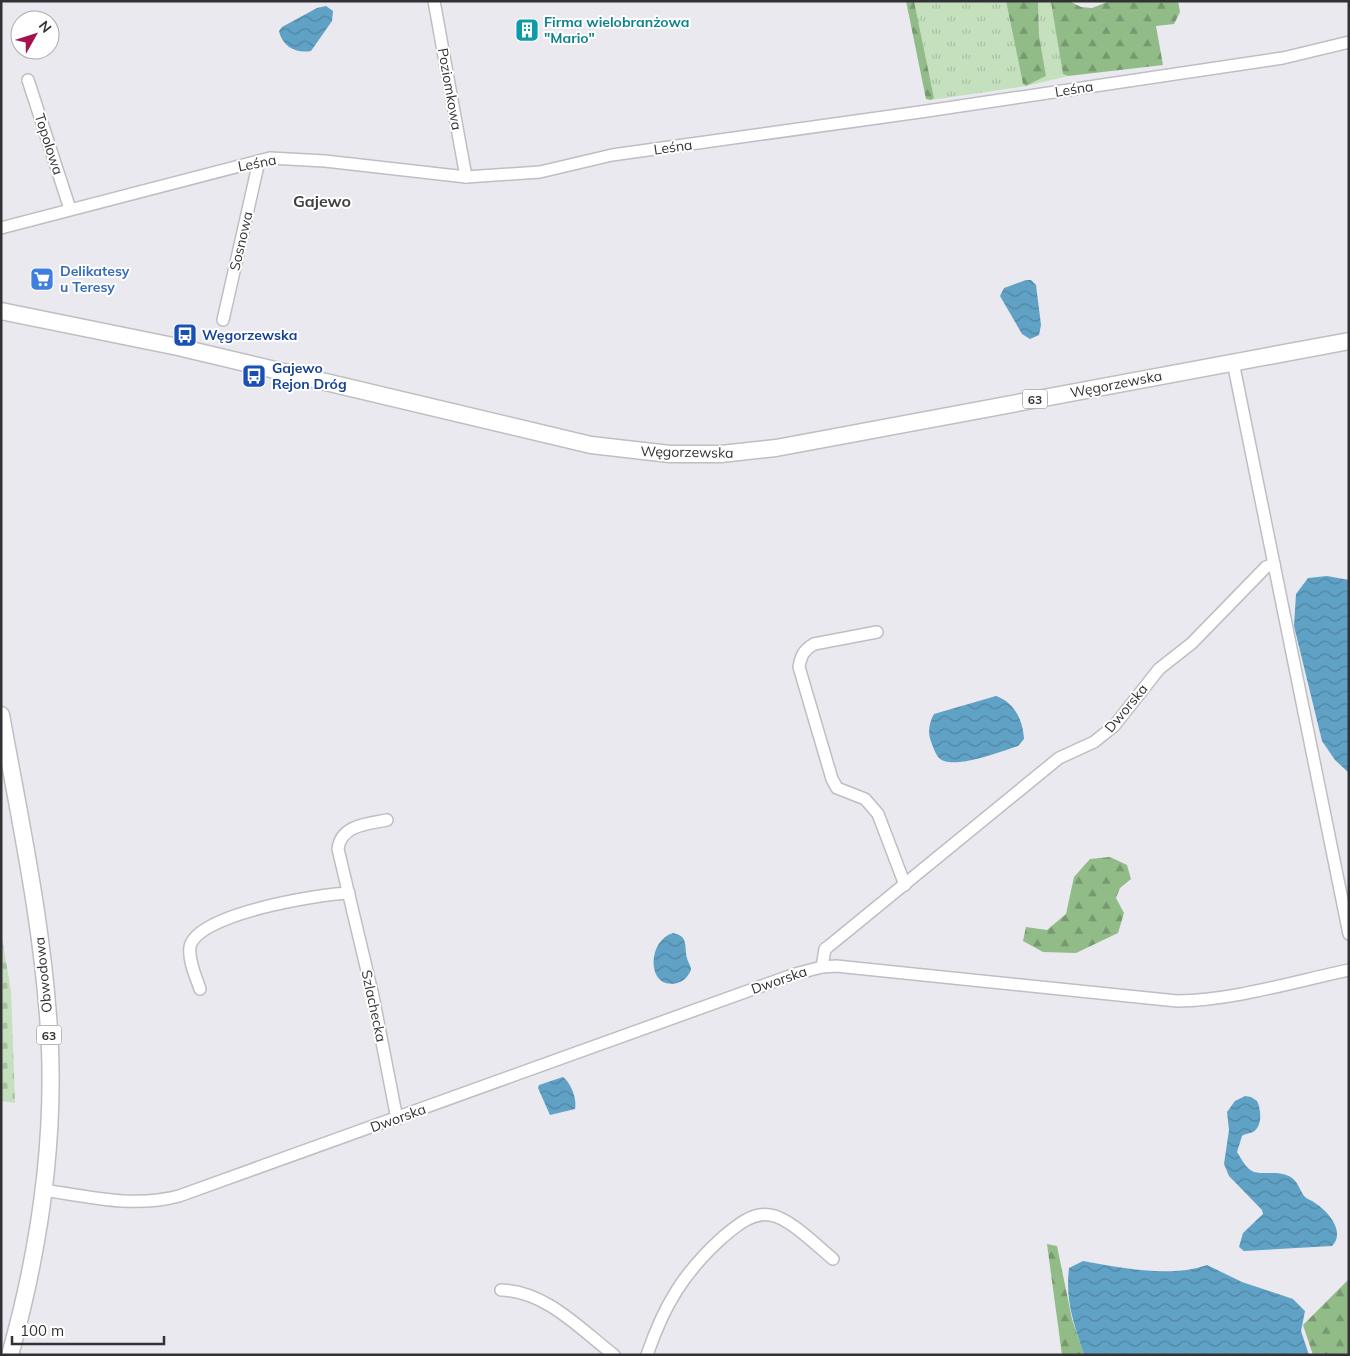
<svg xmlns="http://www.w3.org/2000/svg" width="1350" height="1356" viewBox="0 0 1350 1356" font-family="Mulish,sans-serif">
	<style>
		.grass { fill: url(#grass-tufts) }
		.forest { fill: url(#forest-firs) }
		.cemetery { fill: url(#cemetery-stones) }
		.water { fill: url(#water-waves) }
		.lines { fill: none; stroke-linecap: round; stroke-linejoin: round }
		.street-casing { stroke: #bebec3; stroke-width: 14 }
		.primary-casing { stroke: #bebec3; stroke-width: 19 }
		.street { stroke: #fff; stroke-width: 11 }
		.primary { stroke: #fff; stroke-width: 16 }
		.labels { text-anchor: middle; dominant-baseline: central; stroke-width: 4; stroke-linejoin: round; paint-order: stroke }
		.shield { fill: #fff; stroke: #707071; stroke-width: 1 }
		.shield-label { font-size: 12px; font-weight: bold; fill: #323234 }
		.culture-label { font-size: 14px; font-weight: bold; fill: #0d838f; stroke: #fff; text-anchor: start }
		.street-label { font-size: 14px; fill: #323234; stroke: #fff }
		.shop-label { font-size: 14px; font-weight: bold; fill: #366cbe; stroke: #fff; text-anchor: start }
		.transit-label { font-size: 14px; font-weight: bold; fill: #164399; stroke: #fff; text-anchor: start }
		.quarter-label { font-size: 16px; font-weight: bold; fill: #414045; stroke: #fff }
	</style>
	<defs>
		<pattern id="grass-tufts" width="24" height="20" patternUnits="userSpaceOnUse" patternTransform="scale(1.25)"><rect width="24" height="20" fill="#c4e0bd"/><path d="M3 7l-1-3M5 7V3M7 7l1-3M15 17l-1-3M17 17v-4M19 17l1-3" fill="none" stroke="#a9c1a3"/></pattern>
		<pattern id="forest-firs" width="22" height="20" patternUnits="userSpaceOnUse" patternTransform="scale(1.25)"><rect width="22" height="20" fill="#91bb87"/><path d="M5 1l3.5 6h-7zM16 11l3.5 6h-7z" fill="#77996f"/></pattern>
		<pattern id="cemetery-stones" width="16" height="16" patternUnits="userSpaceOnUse" patternTransform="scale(1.25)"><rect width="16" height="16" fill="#c4e0bd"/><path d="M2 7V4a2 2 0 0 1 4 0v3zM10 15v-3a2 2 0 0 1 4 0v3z" fill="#a9c1a3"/></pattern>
		<pattern id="water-waves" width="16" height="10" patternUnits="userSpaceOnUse" patternTransform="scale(1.25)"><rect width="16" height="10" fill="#60a2c6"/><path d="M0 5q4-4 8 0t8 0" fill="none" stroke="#5085a2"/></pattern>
	</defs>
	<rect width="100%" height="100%" fill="#e9e9ef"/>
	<!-- grass -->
	<path class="grass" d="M 914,1 L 1006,1 L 1023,84 L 1026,86 L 1046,76 L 1039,35 L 1038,1 L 1052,1 L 1063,74 L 1068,76 L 1026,86 L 931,100 L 934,98 Z"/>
	<!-- forest -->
	<g class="forest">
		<path d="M 906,1 L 914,1 L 934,98 L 931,100 L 926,99 Z"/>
		<path d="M 1006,1 L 1038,1 L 1039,35 L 1046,76 L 1026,86 L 1023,84 Z"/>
		<path d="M 1069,1 L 1081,7 L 1092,8 L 1110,1 L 1178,1 L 1180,12 L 1174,24 L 1156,26 L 1163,65 L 1068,76 L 1063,74 L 1051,2 Z"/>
		<path d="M 1110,857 L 1127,865 L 1131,879 L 1120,888 L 1116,898 L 1124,913 L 1118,933 L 1076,953 L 1043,952 L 1023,941 L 1026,927 L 1047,930 L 1066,914 L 1074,877 L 1090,859 Z"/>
		<path d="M 1047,1244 L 1057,1246 L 1072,1319 L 1084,1355 L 1062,1355 Z"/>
		<path d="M 1349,1279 L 1349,1355 L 1313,1355 L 1303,1325 Z"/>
	</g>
	<!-- cemetery -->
	<path class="cemetery" d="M 1,932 L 11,991 L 15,1103 L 1,1101 Z"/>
	<!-- water -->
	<g class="water">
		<path d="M 326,6 L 333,11 L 332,21 L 311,51 C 296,54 282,46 279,31 L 282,27 L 317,8 Z"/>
		<path d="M 1026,280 L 1031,280 L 1036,285 L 1041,325 L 1039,335 L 1030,339 L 1022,334 L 1000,296 L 1004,288 Z"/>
		<path d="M 1327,576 L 1349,580 L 1349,773 L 1335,760 L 1322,741 L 1294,626 L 1296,594 L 1308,578 Z"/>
		<path d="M 996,696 C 1014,702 1023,720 1024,739 L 1018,746 C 1002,751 952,771 939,758 C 936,755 933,747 932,744 C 927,733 929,723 934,714 Z"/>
		<path d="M 673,933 C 689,936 684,946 687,958 C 688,963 691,965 691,970 C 688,976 685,981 677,983 C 647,991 646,941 673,933 Z"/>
		<path d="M 563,1077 C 571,1083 577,1099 575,1109 L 550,1115 L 538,1088 L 539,1085 Z"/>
		<path d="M 1245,1096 L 1251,1097 L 1257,1101 C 1261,1109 1263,1126 1253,1132 C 1249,1134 1246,1133 1242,1136 L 1237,1152 C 1241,1158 1246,1169 1254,1172 C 1266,1175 1280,1170 1292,1178 C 1298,1182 1300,1191 1305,1197 C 1308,1200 1312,1200 1315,1203 C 1328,1211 1346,1232 1332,1246 L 1244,1251 L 1239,1247 L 1243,1233 L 1263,1214 L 1262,1210 L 1229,1176 L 1224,1164 L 1229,1130 L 1227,1112 L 1235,1101 Z"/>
		<path d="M 1083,1261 C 1121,1268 1171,1278 1207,1265 L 1242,1282 L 1293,1299 L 1305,1311 L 1301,1331 L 1309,1355 L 1084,1355 C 1074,1324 1065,1301 1069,1268 Z"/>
	</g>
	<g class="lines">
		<!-- street casing -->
		<g class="street-casing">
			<g id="street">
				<path d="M 434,1 L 466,177"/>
				<path d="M 28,80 L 70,209"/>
				<path d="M 1,228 L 270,158 L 325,161 L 466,177 L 540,172 L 612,155 L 920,112 L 1283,58 L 1349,42"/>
				<path d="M 223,320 L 259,161"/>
				<path d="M 1233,362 L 1349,934"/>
				<path d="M 877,632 L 814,644 C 804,650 801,655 799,667 L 832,779 L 837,788 L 865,799 L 878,814 L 905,885"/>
				<path d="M 387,820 C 367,824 341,825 338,849 L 373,996 L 397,1119"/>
				<path d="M 822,967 L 825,949 L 829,946 L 1059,758 L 1094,742 L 1114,726 L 1159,669 L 1192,643 L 1266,567 L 1274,564"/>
				<path d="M 200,989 C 196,977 188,960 190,947 C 196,914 319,894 349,893"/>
				<path d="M 44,1190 C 90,1197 134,1208 179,1196 L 795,974 L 822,967 L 836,966 L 1177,1001 C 1235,1000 1292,982 1349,970"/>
				<path d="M 501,1290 C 546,1291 580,1329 614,1355"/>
				<path d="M 647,1355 C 664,1305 684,1272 723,1237 C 736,1226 752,1212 770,1215 C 789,1217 818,1247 833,1259"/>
			</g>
		</g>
		<!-- primary casing -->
		<g class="primary-casing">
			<g id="primary">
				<path d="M 1,311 L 178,347 L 591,445 L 670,454 L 721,454 L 776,448 L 1349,341"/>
				<path d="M 1,715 C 21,825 45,936 50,1048 C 54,1152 38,1255 10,1355"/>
			</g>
		</g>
		<!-- street -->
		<use href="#street" class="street"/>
		<!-- primary -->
		<use href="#primary" class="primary"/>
	</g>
	<!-- icons -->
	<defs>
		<g id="building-square" transform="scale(1.25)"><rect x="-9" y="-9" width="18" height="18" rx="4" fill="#0f9aa8" stroke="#fff"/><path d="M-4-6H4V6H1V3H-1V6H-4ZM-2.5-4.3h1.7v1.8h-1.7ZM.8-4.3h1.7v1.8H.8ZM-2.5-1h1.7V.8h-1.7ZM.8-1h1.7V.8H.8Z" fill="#fff"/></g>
		<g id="supermarket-square" transform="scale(1.25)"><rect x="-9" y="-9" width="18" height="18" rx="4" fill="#3f7fe0" stroke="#fff"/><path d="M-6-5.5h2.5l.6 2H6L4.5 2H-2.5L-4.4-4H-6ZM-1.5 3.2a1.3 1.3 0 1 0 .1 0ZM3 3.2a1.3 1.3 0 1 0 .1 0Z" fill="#fff"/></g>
		<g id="bus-square" transform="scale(1.25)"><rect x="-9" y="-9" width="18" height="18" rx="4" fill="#1a4fb4" stroke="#fff"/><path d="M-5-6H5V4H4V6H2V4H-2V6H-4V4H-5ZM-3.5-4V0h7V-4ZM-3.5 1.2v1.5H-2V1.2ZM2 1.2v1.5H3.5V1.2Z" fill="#fff"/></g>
	</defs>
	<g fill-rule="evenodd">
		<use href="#building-square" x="527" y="30"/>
		<use href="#supermarket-square" x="42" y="279"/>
		<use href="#bus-square" x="185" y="335"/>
		<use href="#bus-square" x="254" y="376"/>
	</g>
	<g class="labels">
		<!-- shield labels -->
		<g class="shield">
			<rect x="1022.5" y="389.5" width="25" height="19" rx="4"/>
			<rect x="36.5" y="1025.5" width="25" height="19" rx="4"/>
		</g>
		<g class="shield-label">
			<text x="1035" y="399">63</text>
			<text x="49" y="1035">63</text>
		</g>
		<!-- culture labels -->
		<g class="culture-label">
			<text x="544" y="22">Firma wielobranżowa<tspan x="544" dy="16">"Mario"</tspan></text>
		</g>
		<!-- street labels -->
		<g class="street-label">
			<text transform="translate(450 89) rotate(80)">Poziomkowa</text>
			<text transform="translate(1074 89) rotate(-9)">Leśna</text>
			<text transform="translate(49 144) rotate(72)">Topolowa</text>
			<text transform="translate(673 147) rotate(-8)">Leśna</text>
			<text transform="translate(257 163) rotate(-11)">Leśna</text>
			<text transform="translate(241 241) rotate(-77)">Sosnowa</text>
			<text transform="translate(1116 384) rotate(-11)">Węgorzewska</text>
			<text transform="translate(687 452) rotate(1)">Węgorzewska</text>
			<text transform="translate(1126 708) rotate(-50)">Dworska</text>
			<text transform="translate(43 975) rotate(-96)">Obwodowa</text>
			<text transform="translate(779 980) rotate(-19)">Dworska</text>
			<text transform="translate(374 1006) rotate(78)">Szlachecka</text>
			<text transform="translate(398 1118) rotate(-20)">Dworska</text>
		</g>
		<!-- shop labels -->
		<g class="shop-label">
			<text x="60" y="271">Delikatesy<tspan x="60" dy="16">u Teresy</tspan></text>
		</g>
		<!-- transit labels -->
		<g class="transit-label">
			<text x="202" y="335">Węgorzewska</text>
			<text x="272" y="368">Gajewo<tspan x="272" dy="16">Rejon Dróg</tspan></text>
		</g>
		<!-- quarter labels -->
		<g class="quarter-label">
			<text x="322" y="201">Gajewo</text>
		</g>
	</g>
	<!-- border -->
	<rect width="1350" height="1356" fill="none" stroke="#323234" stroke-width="5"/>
	<!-- north arrow -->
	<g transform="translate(35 35) rotate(51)"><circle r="24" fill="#ffffff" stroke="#adadae"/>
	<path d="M0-4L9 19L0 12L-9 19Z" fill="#a6124d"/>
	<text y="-8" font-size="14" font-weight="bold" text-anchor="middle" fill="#323234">N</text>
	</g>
	<!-- scale -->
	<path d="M12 1336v8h152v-8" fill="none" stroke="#323234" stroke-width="2.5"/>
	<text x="20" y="1336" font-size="15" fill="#323234" stroke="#ffffff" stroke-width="4" paint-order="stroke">100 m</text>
</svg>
